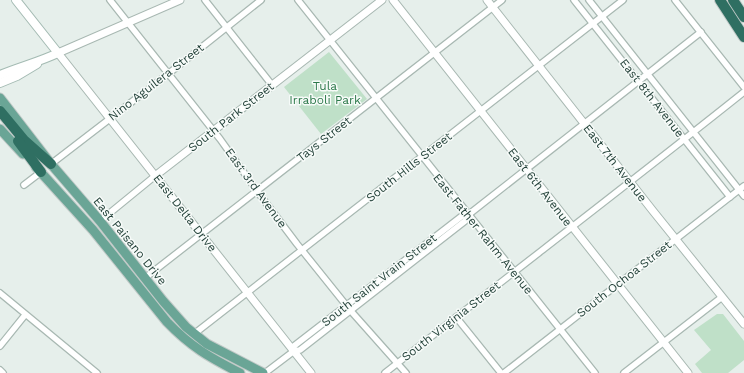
<svg xmlns="http://www.w3.org/2000/svg" width="744" height="373" viewBox="0 0 744 373" font-family="'Work Sans',sans-serif">
	<style>
		.green { fill: #bfe0c8 }
		.lines { fill: none; stroke-linecap: round; stroke-linejoin: round }
		.minor-casing { stroke: #a8b8b2; stroke-width: 8 }
		.tertiary-casing { stroke: #a8b8b2; stroke-width: 9 }
		.secondary-casing { stroke: #a4bbb3; stroke-width: 10 }
		.primary-casing { stroke: #c2cac8; stroke-width: 11 }
		.motorway-casing { stroke: #c2cac8; stroke-width: 12 }
		.minor { stroke: #fff; stroke-width: 5.5 }
		.tertiary { stroke: #fff; stroke-width: 7 }
		.secondary { stroke: #fff; stroke-width: 8 }
		.primary { stroke: #6aa596; stroke-width: 9 }
		.motorway { stroke: #2f6f62; stroke-width: 10 }
		.labels { text-anchor: middle; dominant-baseline: central; stroke-width: 3; stroke-linejoin: round; paint-order: stroke }
		.street-label { font-size: 12px; fill: #24423a; stroke: #f7fbf9 }
		.park-label { font-size: 12px; fill: #2d7a4b; stroke: #f7fbf9 }
	</style>
	<rect width="100%" height="100%" fill="#e6efeb"/>
	<!-- green -->
	<g class="green">
		<path d="M 329,52 L 367,99 L 321,134 L 284,87 Z"/>
		<path d="M 717,314 L 723,314 L 744,341 L 744,360 L 728,373 L 702,373 L 695,364 L 711,350 L 694,330 Z"/>
	</g>
	<g class="lines">
		<!-- minor casing -->
		<g class="minor-casing">
			<g id="minor">
				<path d="M 110,0 L 220,139 L 257,191 L 297,244 L 350,310 L 406,373"/>
				<path d="M 205,0 L 272,85"/>
				<path d="M 298,0 L 595,373"/>
				<path d="M 574,0 L 730,197"/>
				<path d="M 589,0 L 744,196"/>
				<path d="M 675,0 L 744,87"/>
				<path d="M 51,164 L 168,74 L 261,0"/>
				<path d="M 24,185 L 41,172"/>
				<path d="M 100,221 L 155,176"/>
				<path d="M 145,278 L 502,0"/>
				<path d="M 0,293 L 97,373"/>
				<path d="M 456,317 L 501,373"/>
				<path d="M 194,334 L 623,0"/>
				<path d="M 0,346 L 25,315"/>
				<path d="M 294,351 L 294,346 L 462,216 L 468,215"/>
				<path d="M 0,370 L 3,373"/>
				<path d="M 265,373 L 294,351 L 300,350 L 465,221 L 468,215 L 701,32"/>
				<path d="M 385,373 C 504,279 625,187 744,92"/>
				<path d="M 504,373 L 744,186"/>
				<path d="M 624,373 L 722,297"/>
			</g>
		</g>
		<!-- tertiary casing -->
		<g class="tertiary-casing">
			<g id="tertiary">
				<path d="M 180,0 L 58,53 L 311,373"/>
				<path d="M 393,0 L 688,373"/>
				<path d="M 487,0 L 653,211 L 744,324"/>
				<path d="M 155,176 L 382,0"/>
			</g>
		</g>
		<!-- secondary casing -->
		<g class="secondary-casing">
			<g id="secondary">
				<path d="M 0,75 C 19,67 39,62 58,53 L 16,0"/>
				<path d="M 0,83 L 17,76 L 37,64"/>
			</g>
		</g>
		<!-- primary casing -->
		<g class="primary-casing">
			<g id="primary">
				<path d="M 0,98 L 51,164 L 100,221 L 163,301 L 186,327 L 207,344 L 263,373"/>
				<path d="M 0,129 L 23,154"/>
				<path d="M 36,167 L 93,230 L 167,322 C 191,347 209,357 240,373"/>
			</g>
		</g>
		<!-- motorway casing -->
		<g class="motorway-casing">
			<g id="motorway">
				<path d="M 720,0 L 744,37"/>
				<path d="M 733,0 L 744,17"/>
				<path d="M 0,111 L 24,140 L 51,164"/>
				<path d="M 18,141 L 41,172"/>
			</g>
		</g>
		<!-- minor -->
		<use href="#minor" class="minor"/>
		<!-- tertiary -->
		<use href="#tertiary" class="tertiary"/>
		<!-- secondary -->
		<use href="#secondary" class="secondary"/>
		<!-- primary -->
		<use href="#primary" class="primary"/>
		<!-- motorway -->
		<use href="#motorway" class="motorway"/>
	</g>
	<g class="labels">
		<!-- street labels -->
		<g class="street-label">
			<text transform="translate(156 82) rotate(-38)">Nino Aguilera Street</text>
			<text transform="translate(652 98) rotate(52)">East 8th Avenue</text>
			<text transform="translate(231 117) rotate(-38)">South Park Street</text>
			<text transform="translate(324 139) rotate(-38)">Tays Street</text>
			<text transform="translate(615 163) rotate(52)">East 7th Avenue</text>
			<text transform="translate(409 167) rotate(-38)">South Hills Street</text>
			<text transform="translate(540 187) rotate(52)">East 6th Avenue</text>
			<text transform="translate(256 188) rotate(54)">East 3rd Avenue</text>
			<text transform="translate(185 213) rotate(52)">East Delta Drive</text>
			<text transform="translate(483 234) rotate(51)">East Father Rahm Avenue</text>
			<text transform="translate(130 241) rotate(51)">East Paisano Drive</text>
			<text transform="translate(624 279) rotate(-38)">South Ochoa Street</text>
			<text transform="translate(379 280) rotate(-38)">South Saint Vrain Street</text>
			<text transform="translate(451 321) rotate(-38)">South Virginia Street</text>
		</g>
		<!-- park labels -->
		<g class="park-label">
			<text x="325" y="86">Tula<tspan x="325" dy="14">Irraboli Park</tspan></text>
		</g>
	</g>
</svg>
